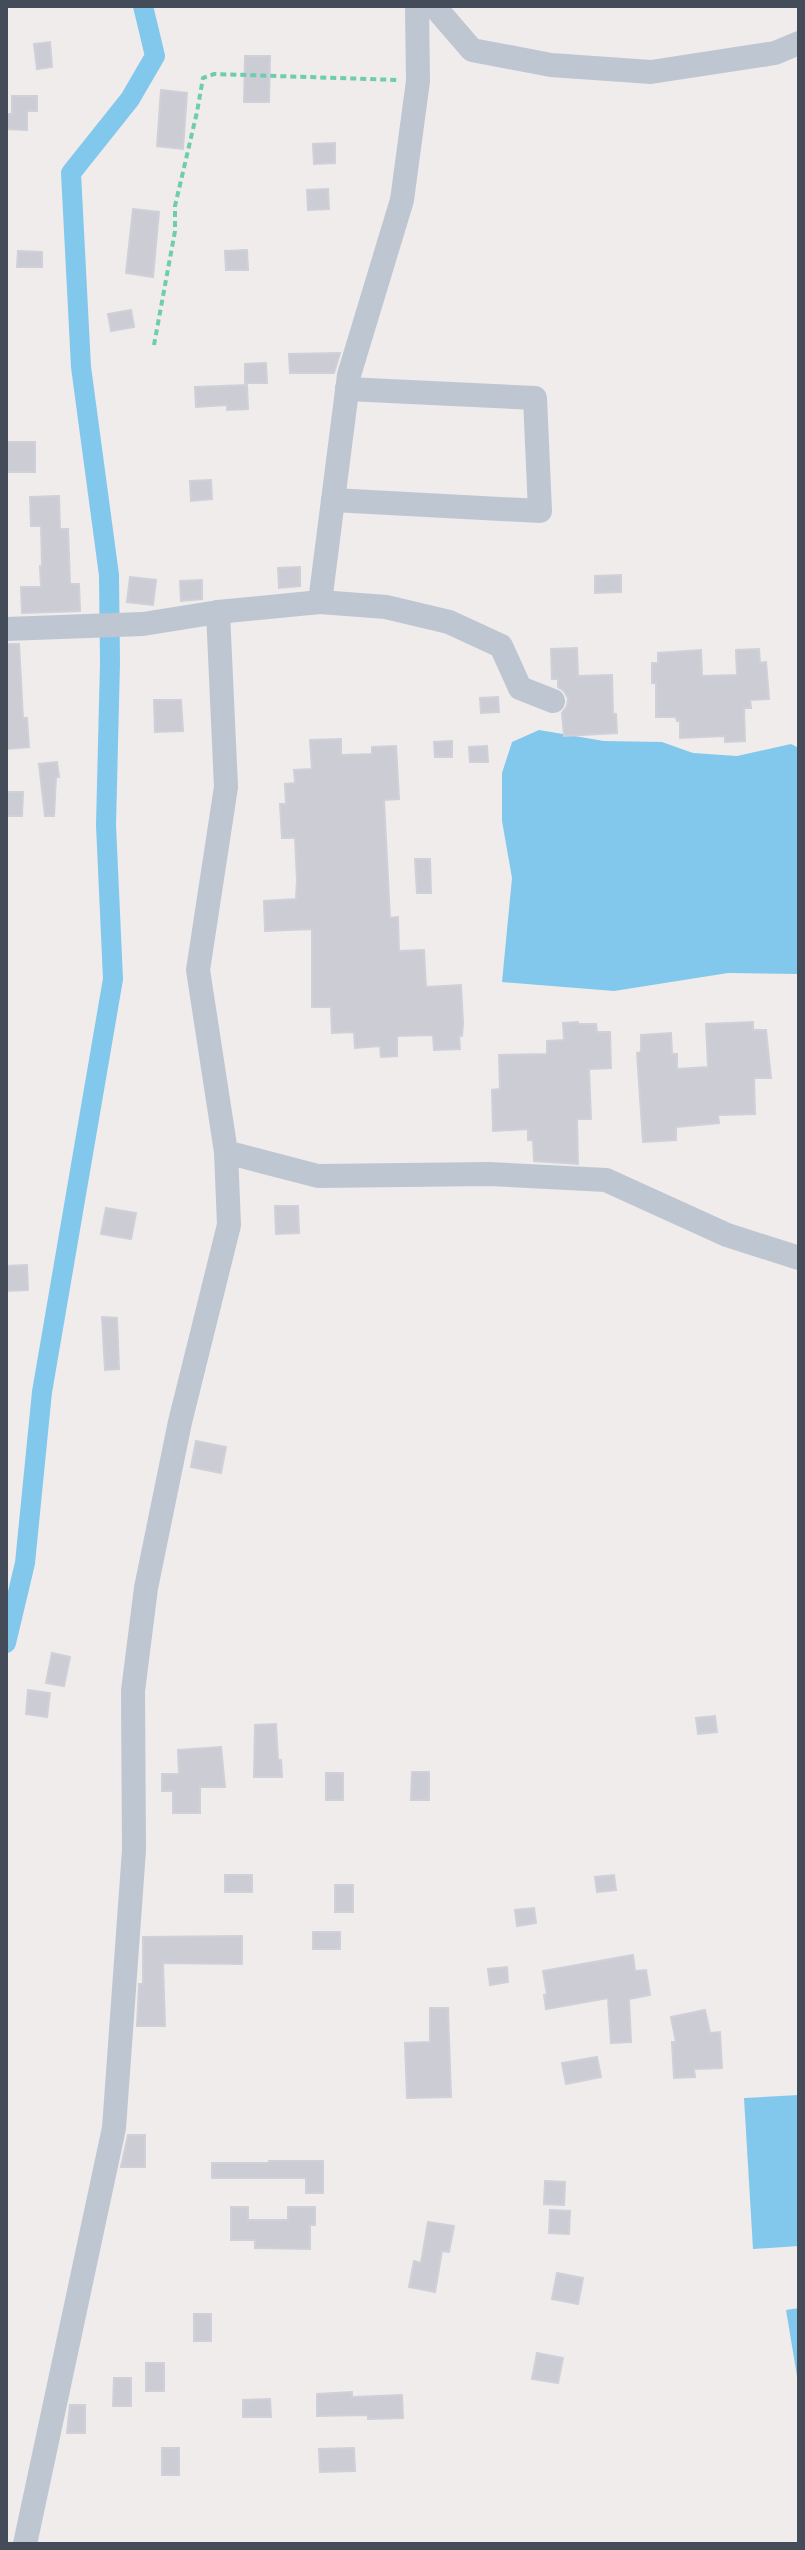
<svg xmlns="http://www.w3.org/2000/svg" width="805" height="2550" viewBox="0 0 805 2550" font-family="'Varela Round',sans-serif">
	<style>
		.water { fill: #82c8ed }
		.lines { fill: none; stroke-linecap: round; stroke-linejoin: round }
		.canal { stroke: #82c8ed; stroke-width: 20 }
		.building { fill: #cbccd4; stroke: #cfd0d8; stroke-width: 2 }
		.path { stroke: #6ecdac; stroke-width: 4; stroke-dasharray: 6 4; stroke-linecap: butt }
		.minor { stroke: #bec6d2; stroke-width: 24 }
	</style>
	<rect width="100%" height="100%" fill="#efeceb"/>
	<!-- water -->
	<g class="water">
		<path d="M 539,730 L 604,741 L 662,742 L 693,753 L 737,756 L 791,744 L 799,748 L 799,974 L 728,973 L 614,991 L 502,982 L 512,878 L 502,821 L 502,773 L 512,742 Z"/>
		<path d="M 799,2095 L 799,2246 L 753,2249 L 744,2098 Z"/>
		<path d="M 799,2308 L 799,2388 L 786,2310 Z"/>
	</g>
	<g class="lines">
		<!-- canal -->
		<path class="canal" d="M 6,1643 L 25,1563 L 42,1392 L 113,979 L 106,825 L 110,663 L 109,575 L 81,367 L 71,173 L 130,99 L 155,56 L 143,6"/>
	</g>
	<!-- building -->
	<g class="building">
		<path d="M 50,42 L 52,67 L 37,69 L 34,44 Z"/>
		<path d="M 245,56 L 270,56 L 269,102 L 244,102 Z"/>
		<path d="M 161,90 L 187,93 L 183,149 L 157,146 Z"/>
		<path d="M 12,96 L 37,96 L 37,111 L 27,111 L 27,130 L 6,129 L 6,114 L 12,114 Z"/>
		<path d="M 335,143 L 335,163 L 314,164 L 313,144 Z"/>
		<path d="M 328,189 L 329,209 L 308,210 L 307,190 Z"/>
		<path d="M 133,209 L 159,212 L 153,277 L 126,273 Z"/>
		<path d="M 247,250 L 248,270 L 226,270 L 225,251 Z"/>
		<path d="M 18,251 L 42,252 L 42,267 L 17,267 Z"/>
		<path d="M 131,310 L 134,327 L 111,331 L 108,314 Z"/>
		<path d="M 340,353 L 334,373 L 290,373 L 289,354 Z"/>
		<path d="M 266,363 L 267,383 L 245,383 L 245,364 Z"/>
		<path d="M 247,385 L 248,409 L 227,410 L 227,405 L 196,407 L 195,387 Z"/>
		<rect x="6" y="442" width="29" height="30"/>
		<path d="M 211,480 L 212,499 L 191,501 L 190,481 Z"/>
		<path d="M 59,496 L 60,529 L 68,529 L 70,584 L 79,584 L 80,611 L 22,613 L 21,587 L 41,587 L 40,566 L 42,566 L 41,526 L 31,526 L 30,497 Z"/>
		<path d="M 300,567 L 300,586 L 279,588 L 278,568 Z"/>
		<path d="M 621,575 L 621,592 L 595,593 L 595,576 Z"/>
		<path d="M 130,577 L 156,580 L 153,605 L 127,602 Z"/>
		<path d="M 202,580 L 202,599 L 181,601 L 180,581 Z"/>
		<path d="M 6,644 L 19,644 L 23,718 L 27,718 L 29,747 L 7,749 Z"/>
		<path d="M 577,648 L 578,676 L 612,675 L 613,714 L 616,714 L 617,733 L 564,736 L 562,713 L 567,706 L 568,698 L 564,691 L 558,687 L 558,679 L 552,679 L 551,649 Z"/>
		<path d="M 759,649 L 760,663 L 766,662 L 769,699 L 750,700 L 751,708 L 744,708 L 745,741 L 725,742 L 725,736 L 680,738 L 680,721 L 677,721 L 676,717 L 656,717 L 656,683 L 652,683 L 652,663 L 658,663 L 658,653 L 701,650 L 702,676 L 737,675 L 736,650 Z"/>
		<path d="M 498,697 L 499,712 L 481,713 L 480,698 Z"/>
		<path d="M 154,700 L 181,700 L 183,731 L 155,732 Z"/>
		<path d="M 341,739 L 341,755 L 372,754 L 372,747 L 396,746 L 399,799 L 384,800 L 390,918 L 398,917 L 399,951 L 424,950 L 426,987 L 461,985 L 463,1023 L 462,1036 L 459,1036 L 460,1049 L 434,1050 L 433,1035 L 397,1036 L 397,1056 L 381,1057 L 380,1046 L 355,1048 L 354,1032 L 332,1033 L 331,1007 L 312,1007 L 312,929 L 265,931 L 264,901 L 296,899 L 297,880 L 295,838 L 282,838 L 280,804 L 286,804 L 285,784 L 295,783 L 294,770 L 312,769 L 310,740 Z"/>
		<path d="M 452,741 L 452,757 L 435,757 L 434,742 Z"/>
		<path d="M 487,746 L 488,762 L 470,762 L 469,747 Z"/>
		<path d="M 57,762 L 59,777 L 56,777 L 54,816 L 45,816 L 39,764 Z"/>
		<path d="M 6,792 L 23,792 L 22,816 L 6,816 Z"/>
		<path d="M 415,859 L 430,859 L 431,893 L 417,893 Z"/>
		<path d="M 578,1022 L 578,1024 L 596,1024 L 597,1032 L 610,1032 L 611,1068 L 589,1069 L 591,1119 L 577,1119 L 578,1164 L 534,1161 L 533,1140 L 528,1140 L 528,1129 L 493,1131 L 492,1090 L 500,1089 L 499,1055 L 547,1054 L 547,1041 L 564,1040 L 563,1023 Z"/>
		<path d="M 753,1022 L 753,1030 L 766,1030 L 771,1078 L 754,1078 L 755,1114 L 718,1115 L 719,1123 L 676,1127 L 676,1140 L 643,1142 L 637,1053 L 641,1052 L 641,1035 L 671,1033 L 672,1054 L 677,1054 L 677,1069 L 708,1067 L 706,1024 Z"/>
		<path d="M 275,1206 L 298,1206 L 299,1233 L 276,1234 Z"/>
		<path d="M 106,1208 L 136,1213 L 131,1239 L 101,1234 Z"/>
		<path d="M 27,1265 L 28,1290 L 6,1291 L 6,1266 Z"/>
		<path d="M 102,1317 L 117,1318 L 119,1369 L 105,1370 Z"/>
		<path d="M 196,1441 L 226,1447 L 221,1473 L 191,1467 Z"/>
		<path d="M 52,1653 L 70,1657 L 64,1686 L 46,1683 Z"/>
		<path d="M 28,1690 L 50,1693 L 47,1717 L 26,1714 Z"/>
		<path d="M 715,1716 L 717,1732 L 698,1734 L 696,1718 Z"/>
		<path d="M 276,1724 L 278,1760 L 281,1760 L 282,1777 L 254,1777 L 255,1725 Z"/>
		<path d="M 221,1747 L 225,1787 L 200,1787 L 200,1813 L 173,1813 L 173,1791 L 162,1791 L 162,1774 L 179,1774 L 178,1750 Z"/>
		<path d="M 412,1772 L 429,1772 L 429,1800 L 411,1800 Z"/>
		<rect x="326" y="1773" width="17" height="27"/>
		<rect x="225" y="1875" width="27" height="17"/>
		<path d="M 614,1875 L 616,1890 L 597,1892 L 595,1877 Z"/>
		<rect x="335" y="1885" width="18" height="27"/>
		<path d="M 534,1908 L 536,1923 L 517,1926 L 515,1910 Z"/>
		<rect x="313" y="1932" width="27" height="17"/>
		<path d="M 242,1936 L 242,1964 L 163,1963 L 165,2026 L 137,2026 L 139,1984 L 143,1984 L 143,1937 Z"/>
		<path d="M 633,1955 L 635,1971 L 646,1970 L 650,1995 L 629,1999 L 631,2042 L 611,2043 L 608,1998 L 546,2009 L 544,1995 L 547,1994 L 543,1971 Z"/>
		<path d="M 507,1967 L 508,1982 L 490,1985 L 488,1969 Z"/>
		<path d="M 430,2008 L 448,2008 L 451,2097 L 407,2098 L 405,2043 L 430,2042 Z"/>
		<path d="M 705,2010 L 710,2033 L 720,2032 L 722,2068 L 694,2069 L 695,2077 L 674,2078 L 672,2042 L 676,2042 L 671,2017 Z"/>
		<path d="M 597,2057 L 601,2077 L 566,2084 L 562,2063 Z"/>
		<path d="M 128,2135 L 145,2135 L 145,2167 L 121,2167 Z"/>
		<path d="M 269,2161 L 323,2161 L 323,2193 L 306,2193 L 306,2178 L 212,2178 L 212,2163 L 269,2163 Z"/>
		<path d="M 545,2181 L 565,2182 L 564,2205 L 544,2204 Z"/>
		<path d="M 231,2207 L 248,2207 L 248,2220 L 288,2220 L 288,2207 L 315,2207 L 315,2225 L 310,2225 L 310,2249 L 255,2248 L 255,2240 L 231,2240 Z"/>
		<path d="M 550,2210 L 570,2211 L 569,2234 L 549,2233 Z"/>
		<path d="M 428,2222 L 454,2226 L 449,2252 L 442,2251 L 435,2292 L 409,2287 L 414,2261 L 421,2263 Z"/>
		<path d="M 557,2273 L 583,2278 L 578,2304 L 552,2299 Z"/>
		<rect x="194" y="2314" width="17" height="27"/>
		<path d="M 537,2353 L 563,2358 L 558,2383 L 532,2379 Z"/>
		<rect x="146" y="2363" width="18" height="28"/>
		<path d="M 114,2378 L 131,2378 L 131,2406 L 113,2406 Z"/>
		<path d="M 352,2392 L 352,2397 L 402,2395 L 403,2418 L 368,2419 L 368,2415 L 317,2416 L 317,2394 Z"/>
		<path d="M 270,2399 L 271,2417 L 243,2417 L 243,2400 Z"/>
		<path d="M 70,2405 L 85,2405 L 85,2433 L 67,2433 Z"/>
		<rect x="162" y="2448" width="17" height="27"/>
		<path d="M 354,2448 L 355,2471 L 320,2472 L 319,2449 Z"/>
	</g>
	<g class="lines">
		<!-- path -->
		<path class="path" d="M 154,345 L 175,231 L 175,206 L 197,112 L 203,78 L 214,74 L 399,80"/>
		<!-- minor -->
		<g class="minor">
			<path d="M 434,6 L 472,50 L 551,65 L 651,72 L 775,53 L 799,43"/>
			<path d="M 333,500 L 540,511 L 535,398 L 347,389"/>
			<path d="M 320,602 L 386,607 L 449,622 L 501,646 L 520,688 L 553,701"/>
			<path d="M 6,629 L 143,624 L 218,612 L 320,602 L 349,375 L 402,200 L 418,81 L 417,6"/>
			<path d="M 226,1152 L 318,1176 L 489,1174 L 606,1180 L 727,1235 L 799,1258"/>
			<path d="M 25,2544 L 114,2128 L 134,1850 L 133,1691 L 146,1588 L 180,1422 L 229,1225 L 226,1152 L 198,970 L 226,787 L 218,612"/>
		</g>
	</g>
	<!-- border -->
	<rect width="805" height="2550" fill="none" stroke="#444c59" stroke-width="16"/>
</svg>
